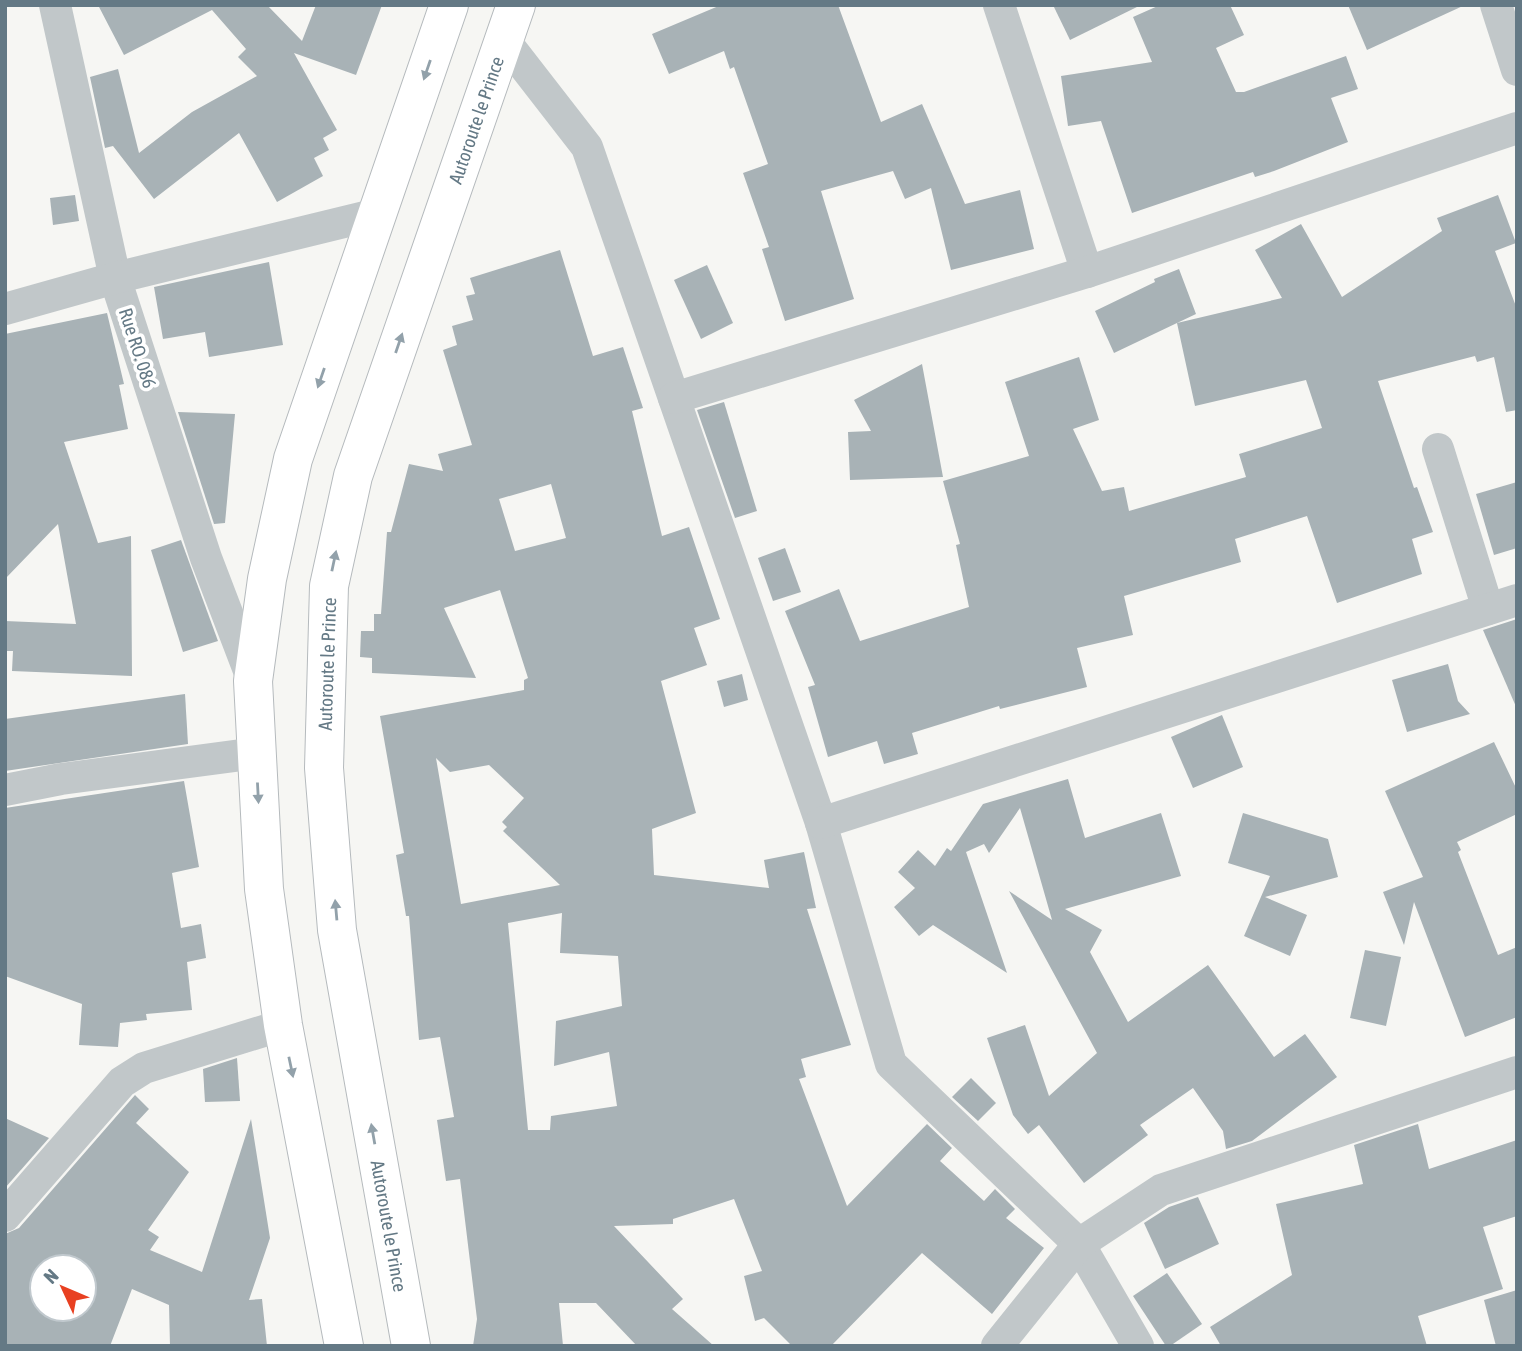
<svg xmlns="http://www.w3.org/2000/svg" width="1522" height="1351" viewBox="0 0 1522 1351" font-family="'Asap Condensed',sans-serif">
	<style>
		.building { fill: #a8b2b6; fill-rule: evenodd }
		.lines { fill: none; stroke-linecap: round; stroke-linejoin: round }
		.major-casing { stroke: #b5babd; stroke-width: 40 }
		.minor { stroke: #c1c7c9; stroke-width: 32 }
		.major { stroke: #fff; stroke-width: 38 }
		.oneway { fill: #92a1aa }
		.labels { text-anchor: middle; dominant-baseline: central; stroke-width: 7; stroke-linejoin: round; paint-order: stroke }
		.street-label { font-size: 19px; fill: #647985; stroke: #fff }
	</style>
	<rect width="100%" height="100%" fill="#f6f6f3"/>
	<!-- building -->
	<g class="building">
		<path d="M 98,5 L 267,5 L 302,41 L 316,5 L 382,5 L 356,75 L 294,53 L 337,130 L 323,138 L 329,150 L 314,158 L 323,176 L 277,202 L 239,133 L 154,199 L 113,146 L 105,148 L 90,77 L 118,69 L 139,153 L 192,112 L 257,76 L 238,57 L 246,49 L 212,10 L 124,55 Z"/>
		<path d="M 721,5 L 838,5 L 881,122 L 922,104 L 965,204 L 1020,190 L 1034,249 L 951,270 L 931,188 L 905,199 L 893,171 L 821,191 L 854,299 L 785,321 L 762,249 L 769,247 L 743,173 L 768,164 L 734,67 L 730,69 L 724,51 L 669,74 L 652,34 Z"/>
		<path d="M 1053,5 L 1141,5 L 1070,40 Z"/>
		<path d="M 1160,5 L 1230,5 L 1244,35 L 1216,48 L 1236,92 L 1244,92 L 1346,56 L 1358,89 L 1331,98 L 1348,142 L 1274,171 L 1255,177 L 1253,172 L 1132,213 L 1101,121 L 1068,126 L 1061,76 L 1152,62 L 1133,17 Z"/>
		<path d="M 1348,5 L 1465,5 L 1367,50 Z"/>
		<path d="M 75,195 L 79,221 L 53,225 L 50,198 Z"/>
		<path d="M 1498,195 L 1516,243 L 1495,251 L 1517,309 L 1517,410 L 1506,412 L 1494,357 L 1477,362 L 1475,356 L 1378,381 L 1414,488 L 1417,487 L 1433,532 L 1412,539 L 1422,574 L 1337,603 L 1307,516 L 1235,539 L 1241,562 L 1124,596 L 1133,635 L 1077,648 L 1087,687 L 1000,709 L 999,706 L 912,733 L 918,754 L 884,764 L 877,741 L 828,757 L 808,687 L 815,685 L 785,611 L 839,589 L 860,641 L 969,607 L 956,545 L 960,544 L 943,481 L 1029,456 L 1005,382 L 1079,357 L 1099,420 L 1073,429 L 1102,491 L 1124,487 L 1129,511 L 1246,477 L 1239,454 L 1322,428 L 1306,380 L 1195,406 L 1177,323 L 1114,353 L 1095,311 L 1155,282 L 1154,279 L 1179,269 L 1196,314 L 1177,323 L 1282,298 L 1255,250 L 1301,224 L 1342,297 L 1442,231 L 1437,218 Z"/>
		<path d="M 560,250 L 593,356 L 623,347 L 643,408 L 632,411 L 662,536 L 689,527 L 720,619 L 694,628 L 707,665 L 661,681 L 696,813 L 652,829 L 654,875 L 769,888 L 764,860 L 804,852 L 816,908 L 807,909 L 851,1045 L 801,1059 L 806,1077 L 799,1079 L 847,1206 L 927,1124 L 952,1148 L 940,1161 L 984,1201 L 995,1189 L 1015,1209 L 1006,1218 L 1044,1248 L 992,1314 L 922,1253 L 831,1346 L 792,1346 L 764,1318 L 755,1321 L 744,1276 L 762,1271 L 734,1199 L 673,1219 L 673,1224 L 614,1226 L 683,1299 L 672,1309 L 714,1346 L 637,1346 L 596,1303 L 559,1303 L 563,1346 L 473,1346 L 477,1319 L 460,1179 L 446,1181 L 437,1120 L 454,1117 L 440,1037 L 419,1040 L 409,916 L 406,916 L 396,855 L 404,853 L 380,716 L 524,690 L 524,680 L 528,678 L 500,590 L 444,608 L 476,678 L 372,673 L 372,658 L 360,657 L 361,631 L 374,631 L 374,614 L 381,614 L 387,532 L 391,532 L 409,464 L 443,471 L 438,454 L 472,445 L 443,350 L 457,345 L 452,326 L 473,320 L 466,296 L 475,294 L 470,278 ZM 551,484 L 566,538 L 515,551 L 499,499 ZM 436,758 L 450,772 L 489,765 L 524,798 L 502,822 L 507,827 L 503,831 L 560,885 L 461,904 ZM 562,913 L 560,953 L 618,956 L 622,1006 L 556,1021 L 554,1066 L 609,1052 L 617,1106 L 551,1116 L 550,1130 L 528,1130 L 508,923 Z"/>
		<path d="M 269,262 L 283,345 L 209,357 L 205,332 L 163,339 L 154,287 Z"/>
		<path d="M 707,265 L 733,323 L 701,339 L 674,280 Z"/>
		<path d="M 107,313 L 124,384 L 119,385 L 128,429 L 64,442 L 98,543 L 131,536 L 132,676 L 12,671 L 13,651 L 5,651 L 5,621 L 76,624 L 58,524 L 5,579 L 5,334 Z"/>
		<path d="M 922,364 L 943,477 L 850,480 L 848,432 L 871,431 L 854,400 Z"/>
		<path d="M 724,402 L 757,511 L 735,518 L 697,410 Z"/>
		<path d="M 178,412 L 235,414 L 225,523 L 214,524 Z"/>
		<path d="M 1517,482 L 1517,548 L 1494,555 L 1476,494 Z"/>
		<path d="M 181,540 L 218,641 L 183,652 L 151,550 Z"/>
		<path d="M 785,548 L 801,592 L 773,601 L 758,558 Z"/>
		<path d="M 1517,619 L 1517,709 L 1483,630 Z"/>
		<path d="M 1448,664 L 1458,701 L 1470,714 L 1407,732 L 1392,680 Z"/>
		<path d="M 742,674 L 748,700 L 724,707 L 717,681 Z"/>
		<path d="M 185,694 L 188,744 L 5,771 L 5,719 Z"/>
		<path d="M 1222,715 L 1243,767 L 1193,788 L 1171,737 Z"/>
		<path d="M 1494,742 L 1517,790 L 1517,814 L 1457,842 L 1461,850 L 1458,852 L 1498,955 L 1517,947 L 1517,1017 L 1465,1037 L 1414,902 L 1404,945 L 1383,892 L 1423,877 L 1385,791 Z"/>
		<path d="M 1068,779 L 1085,838 L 1161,813 L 1181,876 L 1065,909 L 1102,930 L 1090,952 L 1128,1022 L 1208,965 L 1274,1057 L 1305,1034 L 1337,1077 L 1252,1141 L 1226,1149 L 1223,1131 L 1193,1088 L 1140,1125 L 1148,1135 L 1084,1183 L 1039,1125 L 1028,1134 L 1013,1115 L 987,1038 L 1025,1025 L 1049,1096 L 1097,1053 L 1009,891 L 1052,920 L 1020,808 L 989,853 L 984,844 L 966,852 L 1007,973 L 933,925 L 919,936 L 894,907 L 915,888 L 898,872 L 918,850 L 935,866 L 947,848 L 951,851 L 983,804 Z"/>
		<path d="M 184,781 L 199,867 L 172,873 L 181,928 L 201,924 L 206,958 L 187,962 L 192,1010 L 146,1014 L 147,1020 L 120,1023 L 118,1047 L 79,1045 L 82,1004 L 5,976 L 5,808 Z"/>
		<path d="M 1243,813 L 1328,839 L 1338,877 L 1265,897 L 1307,915 L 1290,956 L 1244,936 L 1270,876 L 1228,863 Z"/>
		<path d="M 1365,950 L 1401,957 L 1386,1026 L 1350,1018 Z"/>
		<path d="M 237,1058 L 240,1101 L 205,1102 L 203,1069 Z"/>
		<path d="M 971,1078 L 996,1103 L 978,1121 L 952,1097 Z"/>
		<path d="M 135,1095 L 149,1109 L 136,1123 L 189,1172 L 148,1230 L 159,1237 L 150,1250 L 202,1272 L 251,1119 L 270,1238 L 249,1300 L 262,1299 L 267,1346 L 170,1346 L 169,1305 L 132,1289 L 110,1346 L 5,1346 L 5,1234 L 19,1228 ZM 42,1267 L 84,1267 L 84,1309 L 42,1309 Z"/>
		<path d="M 5,1118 L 49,1138 L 5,1188 Z"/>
		<path d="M 1418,1124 L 1429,1169 L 1517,1140 L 1517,1216 L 1483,1227 L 1503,1289 L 1418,1316 L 1427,1346 L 1221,1346 L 1210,1327 L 1292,1275 L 1276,1204 L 1363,1184 L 1354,1145 Z"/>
		<path d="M 1198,1197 L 1219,1244 L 1165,1269 L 1144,1223 L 1169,1207 Z"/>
		<path d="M 1167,1273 L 1202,1324 L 1170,1346 L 1166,1346 L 1133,1296 Z"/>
		<path d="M 1517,1290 L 1517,1346 L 1496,1346 L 1484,1300 Z"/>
	</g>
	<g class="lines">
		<!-- major casing -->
		<g class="major-casing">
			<g id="major">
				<path d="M 344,1346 L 283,1025 L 264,889 L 253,681 L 267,579 L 293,459 L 449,5"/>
				<path d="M 411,1346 L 337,930 L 324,768 L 329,586 L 353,476 L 516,5"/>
			</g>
		</g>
		<!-- minor -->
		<g class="minor">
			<path d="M 55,5 L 115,278 L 206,558 L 253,681"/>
			<path d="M 999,5 L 1087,272"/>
			<path d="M 1496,5 L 1517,70"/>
			<path d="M 504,40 L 587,147 L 821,823 L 891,1064 L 1079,1244 L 1138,1346"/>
			<path d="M 5,309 L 115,278 L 377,214"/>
			<path d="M 674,398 L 1087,272 L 1517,128"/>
			<path d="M 1438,449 L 1488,609"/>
			<path d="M 5,790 L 61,779 L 256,753"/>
			<path d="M 821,823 L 1517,600"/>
			<path d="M 5,1216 L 122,1082 L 144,1068 L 283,1025"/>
			<path d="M 997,1346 L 1079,1244 L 1161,1190 L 1517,1072"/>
		</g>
		<!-- major -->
		<use href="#major" class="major"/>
	</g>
	<!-- one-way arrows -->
	<defs><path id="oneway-solid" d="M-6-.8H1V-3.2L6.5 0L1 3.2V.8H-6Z" transform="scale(1.75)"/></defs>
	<g class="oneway">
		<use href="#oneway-solid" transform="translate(427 70) rotate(109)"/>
		<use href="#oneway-solid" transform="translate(399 343) rotate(-71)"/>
		<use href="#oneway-solid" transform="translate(321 378) rotate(109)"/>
		<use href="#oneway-solid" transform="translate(334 561) rotate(-78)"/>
		<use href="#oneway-solid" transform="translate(258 793) rotate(87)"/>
		<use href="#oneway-solid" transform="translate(336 910) rotate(-95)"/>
		<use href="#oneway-solid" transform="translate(291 1067) rotate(78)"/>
		<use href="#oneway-solid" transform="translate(373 1134) rotate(-100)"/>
	</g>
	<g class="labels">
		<!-- street labels -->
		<g class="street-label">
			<text transform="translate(476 120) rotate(-71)">Autoroute le Prince</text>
			<text transform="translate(138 348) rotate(72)">Rue RO. 086</text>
			<text transform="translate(327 664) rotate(-88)">Autoroute le Prince</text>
			<text transform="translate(389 1226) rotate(80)">Autoroute le Prince</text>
		</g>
	</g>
	<!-- border -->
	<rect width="1522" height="1351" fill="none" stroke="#647985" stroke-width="14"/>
	<!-- north arrow -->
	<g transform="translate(63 1288) rotate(314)"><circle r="33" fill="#ffffff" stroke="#c1c9ce" stroke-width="2"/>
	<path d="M0-5L12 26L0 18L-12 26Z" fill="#e84021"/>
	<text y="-10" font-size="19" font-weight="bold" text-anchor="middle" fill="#647985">N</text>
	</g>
</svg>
